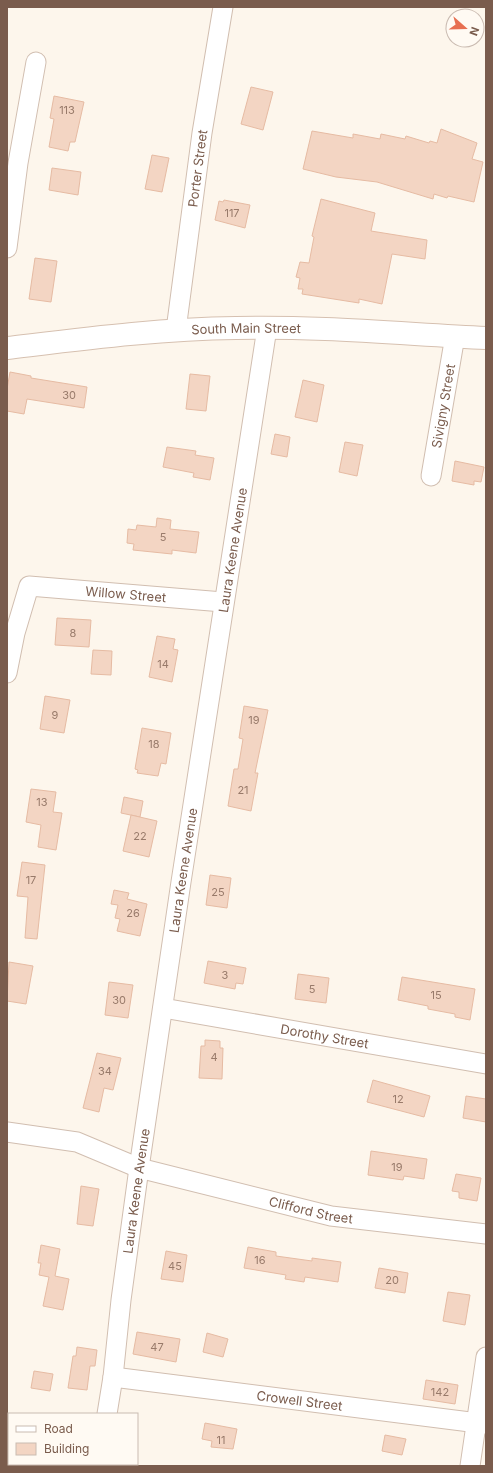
<svg xmlns="http://www.w3.org/2000/svg" width="493" height="1473" viewBox="0 0 493 1473" font-family="Inter,sans-serif">
	<style>
		.building { fill: #f3d5c3; stroke: #e6bba3 }
		.lines { fill: none; stroke-linecap: round; stroke-linejoin: round }
		.minor-casing { stroke: #d1beb0; stroke-width: 21 }
		.secondary-casing { stroke: #d6c0b0; stroke-width: 24 }
		.minor { stroke: #fff; stroke-width: 19 }
		.secondary { stroke: #fff; stroke-width: 22 }
		.labels { text-anchor: middle; dominant-baseline: central; stroke-width: 3; stroke-linejoin: round; paint-order: stroke }
		.number-label { font-size: 11px; fill: #987a6a }
		.street-label { font-size: 13px; fill: #7a5c4d; stroke: #fffaf3 }
	</style>
	<rect width="100%" height="100%" fill="#fdf6ec"/>
	<!-- building -->
	<g class="building">
		<path d="M 251,87 L 273,92 L 263,130 L 241,124 Z"/>
		<path d="M 54,96 L 84,102 L 75,142 L 70,142 L 68,151 L 49,147 L 54,119 L 50,118 Z"/>
		<path d="M 441,129 L 477,143 L 472,159 L 483,162 L 474,202 L 448,196 L 447,198 L 434,194 L 433,199 L 377,182 L 336,177 L 303,169 L 312,131 L 353,138 L 353,134 L 380,139 L 381,134 L 405,139 L 406,136 L 429,143 L 430,141 L 437,143 Z"/>
		<path d="M 152,155 L 169,158 L 162,192 L 145,189 Z"/>
		<path d="M 52,168 L 81,172 L 78,195 L 49,190 Z"/>
		<path d="M 321,199 L 375,213 L 371,231 L 427,240 L 425,259 L 392,254 L 382,304 L 359,299 L 359,303 L 302,294 L 303,289 L 298,289 L 300,278 L 296,277 L 300,262 L 309,263 L 314,237 L 312,236 Z"/>
		<path d="M 224,200 L 250,205 L 245,228 L 215,220 L 219,201 L 223,202 Z"/>
		<path d="M 35,258 L 57,261 L 51,302 L 29,299 Z"/>
		<path d="M 10,372 L 31,376 L 31,378 L 87,387 L 84,408 L 27,399 L 24,414 L 7,411 L 7,389 Z"/>
		<path d="M 190,374 L 210,376 L 206,411 L 186,409 Z"/>
		<path d="M 303,380 L 324,385 L 317,422 L 295,417 Z"/>
		<path d="M 275,434 L 290,437 L 287,457 L 271,454 Z"/>
		<path d="M 345,442 L 363,445 L 357,476 L 339,472 Z"/>
		<path d="M 167,447 L 196,451 L 195,455 L 214,458 L 210,480 L 193,477 L 194,473 L 163,467 Z"/>
		<path d="M 455,461 L 484,467 L 481,482 L 474,481 L 474,485 L 452,481 Z"/>
		<path d="M 157,518 L 171,520 L 170,529 L 199,532 L 196,553 L 172,550 L 172,554 L 133,550 L 134,544 L 127,543 L 128,529 L 136,530 L 137,525 L 156,527 Z"/>
		<path d="M 57,618 L 91,620 L 89,647 L 55,645 Z"/>
		<path d="M 157,636 L 175,639 L 173,649 L 178,650 L 172,682 L 149,677 Z"/>
		<path d="M 93,650 L 112,651 L 111,675 L 91,674 Z"/>
		<path d="M 45,696 L 70,700 L 64,733 L 40,729 Z"/>
		<path d="M 244,706 L 268,710 L 255,773 L 258,773 L 251,811 L 228,806 L 234,769 L 238,769 L 243,739 L 239,738 Z"/>
		<path d="M 142,728 L 171,733 L 166,764 L 161,763 L 158,776 L 137,773 L 138,770 L 135,769 Z"/>
		<path d="M 31,789 L 56,792 L 53,812 L 62,813 L 56,850 L 38,847 L 41,825 L 26,822 Z"/>
		<path d="M 124,797 L 143,801 L 140,817 L 121,813 Z"/>
		<path d="M 131,815 L 157,821 L 149,857 L 123,851 Z"/>
		<path d="M 22,862 L 45,865 L 37,939 L 25,938 L 28,897 L 17,896 Z"/>
		<path d="M 210,875 L 231,878 L 227,908 L 206,905 Z"/>
		<path d="M 114,890 L 129,893 L 127,899 L 147,904 L 140,936 L 117,931 L 120,919 L 115,918 L 118,905 L 111,904 Z"/>
		<path d="M 208,961 L 246,968 L 243,984 L 236,983 L 235,989 L 204,983 Z"/>
		<path d="M 9,962 L 33,966 L 26,1004 L 7,1001 Z"/>
		<path d="M 298,974 L 329,978 L 326,1003 L 295,999 Z"/>
		<path d="M 402,977 L 475,989 L 470,1020 L 455,1017 L 455,1014 L 428,1009 L 428,1006 L 398,1000 Z"/>
		<path d="M 109,982 L 133,985 L 128,1018 L 105,1015 Z"/>
		<path d="M 205,1040 L 220,1041 L 220,1048 L 223,1048 L 222,1079 L 199,1078 L 201,1046 L 205,1046 Z"/>
		<path d="M 97,1053 L 121,1058 L 113,1090 L 104,1088 L 99,1112 L 83,1108 Z"/>
		<path d="M 373,1080 L 430,1096 L 424,1117 L 367,1102 Z"/>
		<path d="M 466,1096 L 486,1099 L 486,1122 L 463,1118 Z"/>
		<path d="M 371,1151 L 427,1159 L 424,1179 L 404,1176 L 403,1180 L 368,1175 Z"/>
		<path d="M 456,1174 L 481,1178 L 477,1201 L 459,1198 L 459,1192 L 452,1191 Z"/>
		<path d="M 81,1186 L 99,1189 L 93,1226 L 77,1224 Z"/>
		<path d="M 41,1245 L 60,1249 L 55,1276 L 69,1279 L 63,1310 L 43,1306 L 49,1277 L 39,1275 L 41,1263 L 38,1263 Z"/>
		<path d="M 248,1247 L 276,1252 L 276,1256 L 312,1261 L 312,1258 L 341,1262 L 338,1282 L 305,1277 L 304,1282 L 285,1279 L 286,1275 L 244,1268 Z"/>
		<path d="M 166,1251 L 187,1255 L 183,1282 L 161,1279 Z"/>
		<path d="M 379,1268 L 408,1273 L 405,1293 L 375,1288 Z"/>
		<path d="M 448,1292 L 470,1295 L 465,1325 L 443,1321 Z"/>
		<path d="M 137,1332 L 180,1339 L 176,1362 L 133,1354 Z"/>
		<path d="M 207,1333 L 228,1339 L 223,1357 L 203,1352 Z"/>
		<path d="M 77,1347 L 97,1350 L 95,1366 L 90,1366 L 87,1390 L 68,1388 L 73,1356 L 76,1356 Z"/>
		<path d="M 34,1371 L 53,1374 L 50,1391 L 31,1388 Z"/>
		<path d="M 426,1380 L 458,1385 L 455,1404 L 423,1399 Z"/>
		<path d="M 205,1423 L 237,1429 L 233,1449 L 211,1447 L 212,1441 L 202,1439 Z"/>
		<path d="M 385,1435 L 406,1439 L 402,1455 L 382,1451 Z"/>
	</g>
	<g class="lines">
		<!-- minor casing -->
		<g class="minor-casing">
			<g id="minor">
				<path d="M 7,248 L 18,163 L 36,62"/>
				<path id="s1" d="M 176,330 L 202,133 L 223,7"/>
				<path id="s2" d="M 431,476 L 455,336"/>
				<path id="s3" d="M 7,673 L 15,633 L 29,586 L 223,602"/>
				<path id="s4" d="M 163,1008 L 486,1064"/>
				<path id="s5" d="M 7,1132 L 77,1142 L 139,1168 L 331,1216 L 486,1234"/>
				<path id="s6" d="M 113,1377 L 486,1424"/>
				<path id="s7" d="M 107,1414 L 113,1377 L 121,1300 L 139,1168 L 181,882 L 267,328"/>
				<path d="M 98,1466 L 98,1464"/>
				<path d="M 470,1466 L 486,1357"/>
			</g>
		</g>
		<!-- secondary casing -->
		<g class="secondary-casing">
			<g id="secondary">
				<path id="s8" d="M 7,348 C 83,339 159,329 236,328 C 319,326 403,334 486,338"/>
			</g>
		</g>
		<!-- minor -->
		<use href="#minor" class="minor"/>
		<!-- secondary -->
		<use href="#secondary" class="secondary"/>
	</g>
	<g class="labels">
		<!-- number labels -->
		<g class="number-label">
			<text x="67" y="110">113</text>
			<text x="232" y="213">117</text>
			<text x="69" y="395">30</text>
			<text x="163" y="537">5</text>
			<text x="73" y="633">8</text>
			<text x="163" y="664">14</text>
			<text x="55" y="715">9</text>
			<text x="254" y="720">19</text>
			<text x="154" y="744">18</text>
			<text x="243" y="790">21</text>
			<text x="42" y="802">13</text>
			<text x="140" y="836">22</text>
			<text x="31" y="880">17</text>
			<text x="218" y="892">25</text>
			<text x="133" y="913">26</text>
			<text x="225" y="975">3</text>
			<text x="312" y="989">5</text>
			<text x="436" y="995">15</text>
			<text x="119" y="1000">30</text>
			<text x="214" y="1057">4</text>
			<text x="105" y="1071">34</text>
			<text x="398" y="1099">12</text>
			<text x="397" y="1167">19</text>
			<text x="260" y="1260">16</text>
			<text x="175" y="1266">45</text>
			<text x="392" y="1280">20</text>
			<text x="157" y="1347">47</text>
			<text x="440" y="1392">142</text>
			<text x="221" y="1440">11</text>
		</g>
		<!-- street labels -->
		<g class="street-label">
			<text stroke="none"><textPath href="#s1" startOffset="163">Porter Street</textPath></text>
			<text stroke="none"><textPath href="#s8" startOffset="240">South Main Street</textPath></text>
			<text stroke="none"><textPath href="#s2" startOffset="71">Sivigny Street</textPath></text>
			<text stroke="none"><textPath href="#s7" startOffset="873">Laura Keene Avenue</textPath></text>
			<text stroke="none"><textPath href="#s3" startOffset="187">Willow Street</textPath></text>
			<text stroke="none"><textPath href="#s7" startOffset="549">Laura Keene Avenue</textPath></text>
			<text stroke="none"><textPath href="#s4" startOffset="164">Dorothy Street</textPath></text>
			<text stroke="none"><textPath href="#s7" startOffset="225">Laura Keene Avenue</textPath></text>
			<text stroke="none"><textPath href="#s5" startOffset="315">Clifford Street</textPath></text>
			<text stroke="none"><textPath href="#s6" startOffset="188">Crowell Street</textPath></text>
		</g>
	</g>
	<!-- border -->
	<rect width="493" height="1473" fill="none" stroke="#7a5c4d" stroke-width="16"/>
	<!-- legend -->
	<rect x="8" y="1413" width="130" height="52" fill="#fffaf3" stroke="#cabbb1"/>
	<rect x="16" y="1426" width="20" height="6" fill="#ffffff" stroke="#cabbb1"/>
	<text x="44" y="1433" font-size="12" fill="#7a5c4d">Road</text>
	<rect x="16" y="1443" width="20" height="12" fill="#f3d5c3" stroke="#cabbb1"/>
	<text x="44" y="1453" font-size="12" fill="#7a5c4d">Building</text>
	<!-- north arrow -->
	<g transform="translate(465 28) rotate(110)"><circle r="19" fill="#fffaf3" stroke="#cabbb1"/>
	<path d="M0-3L7 15L0 10L-7 15Z" fill="#e76f51"/>
	<text y="-6" font-size="11" font-weight="bold" text-anchor="middle" fill="#7a5c4d">N</text>
	</g>
</svg>
